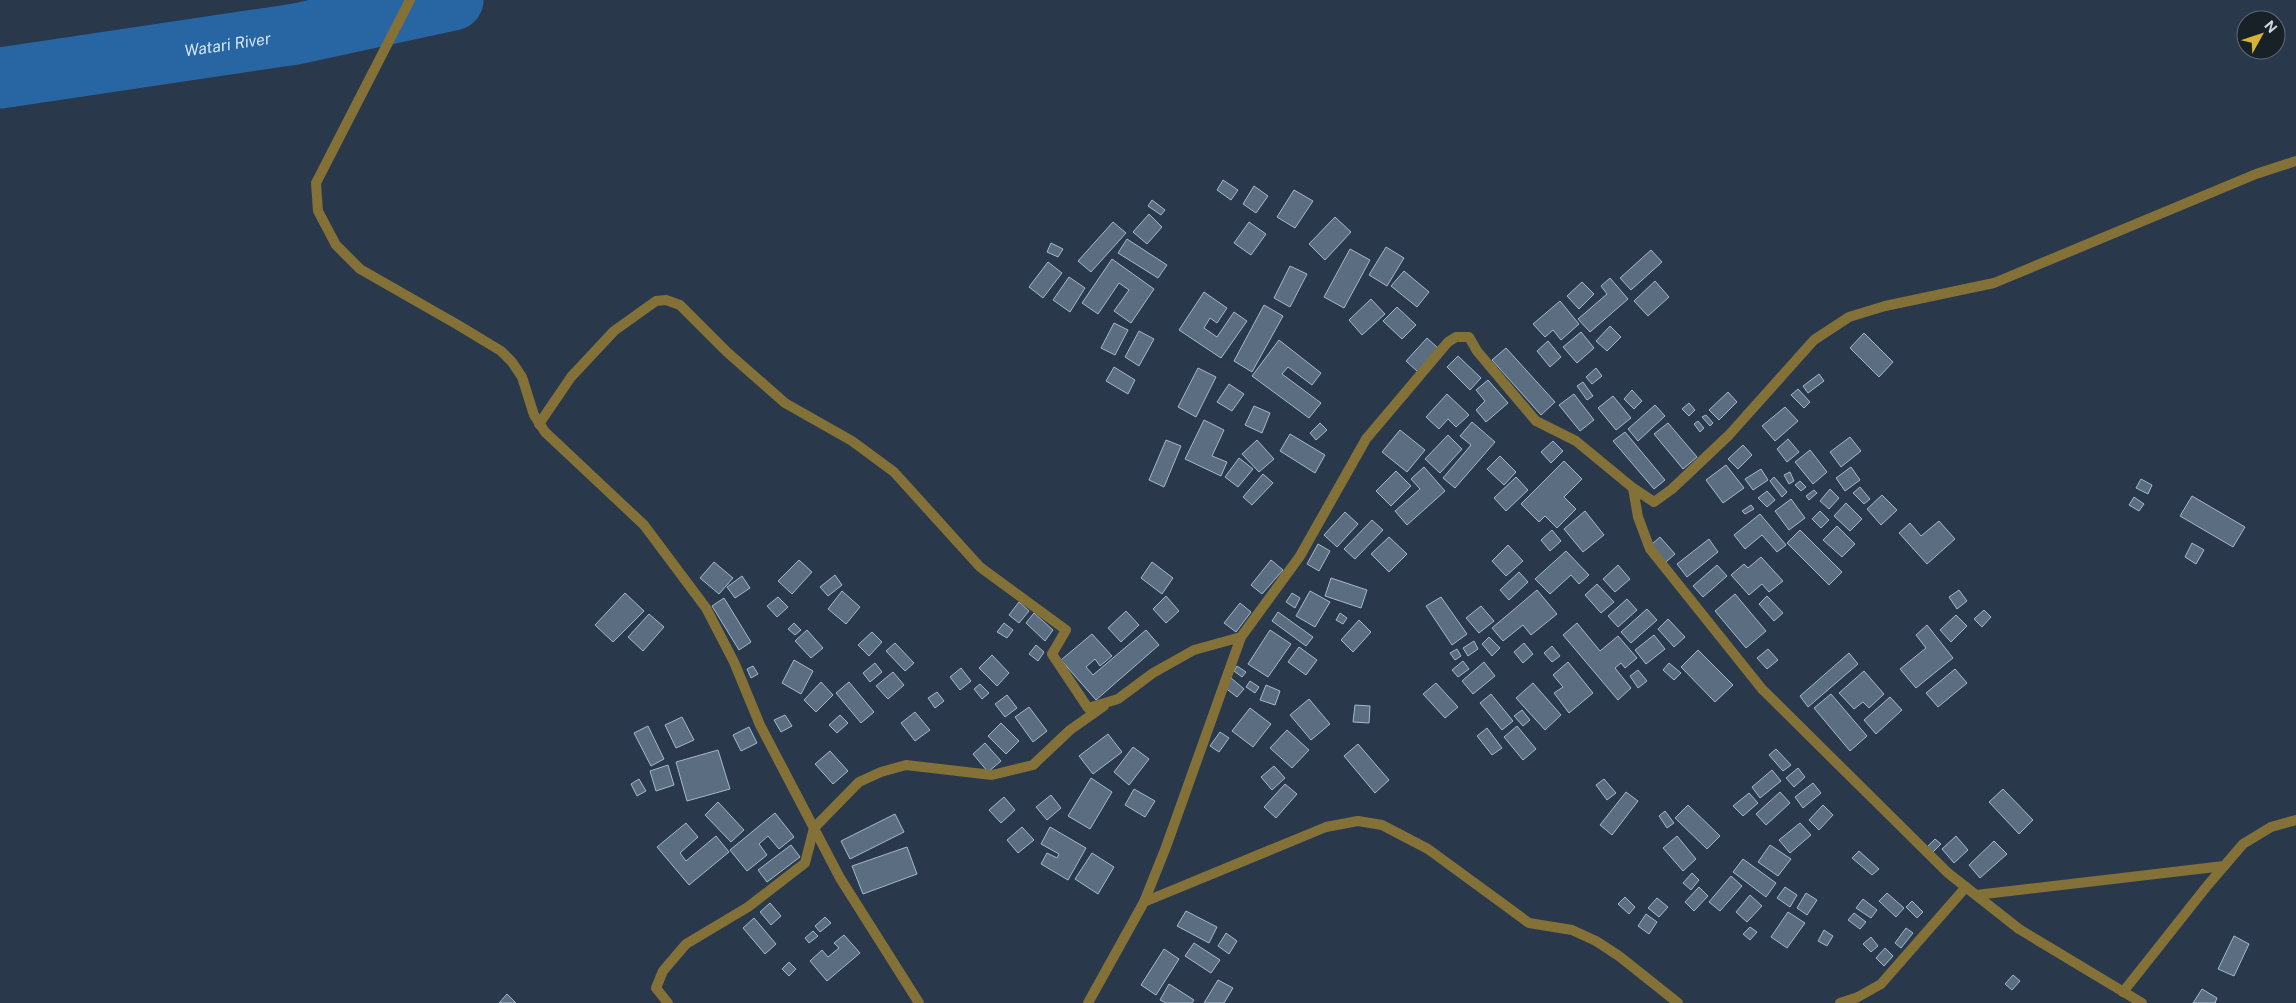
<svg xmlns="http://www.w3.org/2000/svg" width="2296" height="1003" viewBox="0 0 2296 1003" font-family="'Public Sans',sans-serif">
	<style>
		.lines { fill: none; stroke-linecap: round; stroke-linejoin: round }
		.river { stroke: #2765a3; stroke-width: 61 }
		.building { fill: #5b6d80; stroke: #a4b8cd }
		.minor { stroke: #837138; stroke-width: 10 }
		.labels { text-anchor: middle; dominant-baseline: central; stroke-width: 5; stroke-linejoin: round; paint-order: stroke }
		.water-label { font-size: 16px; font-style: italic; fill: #d6e6f7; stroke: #182028 }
	</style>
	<rect width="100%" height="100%" fill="#29394b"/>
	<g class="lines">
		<!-- river -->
		<path class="river" id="s1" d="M 0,78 L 296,34 L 453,0"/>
	</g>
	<!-- building -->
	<g class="building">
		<path d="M 1223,180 L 1238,190 L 1231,200 L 1217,190 Z"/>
		<path d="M 1254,186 L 1268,196 L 1256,213 L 1243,204 Z"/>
		<path d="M 1294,190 L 1313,201 L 1295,228 L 1277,217 Z"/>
		<path d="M 1152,200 L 1165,210 L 1161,215 L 1148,206 Z"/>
		<path d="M 1149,214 L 1162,227 L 1147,244 L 1133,232 Z"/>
		<path d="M 1335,217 L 1351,232 L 1325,260 L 1309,244 Z"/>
		<path d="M 1113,222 L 1126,233 L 1091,272 L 1078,261 Z"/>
		<path d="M 1249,222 L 1266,234 L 1251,255 L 1234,243 Z"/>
		<path d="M 1127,239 L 1167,265 L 1158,278 L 1118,253 Z"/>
		<path d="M 1051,243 L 1063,249 L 1058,257 L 1047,252 Z"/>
		<path d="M 1386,247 L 1404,258 L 1387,286 L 1369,275 Z"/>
		<path d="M 1350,249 L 1370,260 L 1344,308 L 1324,297 Z"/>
		<path d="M 1651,250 L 1662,262 L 1631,290 L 1620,278 Z"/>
		<path d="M 1112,259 L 1154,289 L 1131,323 L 1114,311 L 1129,290 L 1119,283 L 1098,314 L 1082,303 Z"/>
		<path d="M 1048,262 L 1062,273 L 1043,298 L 1029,287 Z"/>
		<path d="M 1290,266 L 1307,274 L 1290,307 L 1274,298 Z"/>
		<path d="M 1404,271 L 1429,292 L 1417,307 L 1391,286 Z"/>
		<path d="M 1069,277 L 1085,288 L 1070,312 L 1053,300 Z"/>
		<path d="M 1610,278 L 1628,299 L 1590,332 L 1578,319 L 1607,294 L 1601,286 Z"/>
		<path d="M 1655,281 L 1669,297 L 1648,316 L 1634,301 Z"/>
		<path d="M 1582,282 L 1594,294 L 1579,309 L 1567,296 Z"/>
		<path d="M 1204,292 L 1227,308 L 1217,323 L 1210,318 L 1204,328 L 1217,337 L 1234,312 L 1247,321 L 1221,358 L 1179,330 Z"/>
		<path d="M 1371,299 L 1385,314 L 1362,335 L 1349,320 Z"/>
		<path d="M 1560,301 L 1579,324 L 1561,340 L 1553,330 L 1545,337 L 1533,324 Z"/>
		<path d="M 1264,305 L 1283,316 L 1252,372 L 1234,361 Z"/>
		<path d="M 1397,307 L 1416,325 L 1402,339 L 1383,321 Z"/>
		<path d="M 1114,323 L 1128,330 L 1115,355 L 1101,348 Z"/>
		<path d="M 1610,326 L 1621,337 L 1607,351 L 1596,341 Z"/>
		<path d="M 1139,331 L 1154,339 L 1139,366 L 1125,357 Z"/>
		<path d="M 1581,332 L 1594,348 L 1577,363 L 1563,347 Z"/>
		<path d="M 1864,333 L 1893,362 L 1879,377 L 1850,348 Z"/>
		<path d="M 1427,338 L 1439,349 L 1418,372 L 1406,361 Z"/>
		<path d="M 1279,340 L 1321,373 L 1312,385 L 1288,367 L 1282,374 L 1321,403 L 1309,418 L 1252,376 Z"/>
		<path d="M 1548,341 L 1561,357 L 1550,367 L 1537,351 Z"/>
		<path d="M 1506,348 L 1555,402 L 1541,415 L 1492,360 Z"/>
		<path d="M 1458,356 L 1481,378 L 1470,390 L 1447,367 Z"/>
		<path d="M 1114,367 L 1135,380 L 1128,394 L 1106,381 Z"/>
		<path d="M 1198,368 L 1216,377 L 1196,417 L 1178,407 Z"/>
		<path d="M 1596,368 L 1602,376 L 1592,384 L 1586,377 Z"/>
		<path d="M 1819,374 L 1824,381 L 1808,393 L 1803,386 Z"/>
		<path d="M 1488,380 L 1508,403 L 1486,422 L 1476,410 L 1485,401 L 1476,390 Z"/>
		<path d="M 1583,382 L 1593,396 L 1587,400 L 1577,386 Z"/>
		<path d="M 1229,384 L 1244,394 L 1232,411 L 1217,402 Z"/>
		<path d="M 1798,389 L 1810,402 L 1804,408 L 1791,395 Z"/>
		<path d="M 1632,390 L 1642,401 L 1634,409 L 1624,399 Z"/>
		<path d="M 1728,392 L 1737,402 L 1719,420 L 1709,410 Z"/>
		<path d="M 1447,394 L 1469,415 L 1456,427 L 1448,419 L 1439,429 L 1426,417 Z"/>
		<path d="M 1574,394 L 1594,420 L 1580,431 L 1559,405 Z"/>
		<path d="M 1613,396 L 1631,418 L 1616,430 L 1598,408 Z"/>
		<path d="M 1689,403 L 1695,410 L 1689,416 L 1682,409 Z"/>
		<path d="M 1655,405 L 1665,416 L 1638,441 L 1628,429 Z"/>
		<path d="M 1254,406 L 1270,413 L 1262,433 L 1245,425 Z"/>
		<path d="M 1785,407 L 1798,421 L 1775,441 L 1762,426 Z"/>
		<path d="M 1706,415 L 1713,423 L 1710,426 L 1702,417 Z"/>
		<path d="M 1204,420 L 1224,430 L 1212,456 L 1227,462 L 1221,476 L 1185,459 Z"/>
		<path d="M 1698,421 L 1704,428 L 1700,432 L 1694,424 Z"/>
		<path d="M 1472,422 L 1495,442 L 1455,488 L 1443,478 L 1471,445 L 1460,436 Z"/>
		<path d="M 1320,423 L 1327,430 L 1316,440 L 1310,433 Z"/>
		<path d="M 1668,423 L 1697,457 L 1683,469 L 1654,434 Z"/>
		<path d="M 1400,430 L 1425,450 L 1407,472 L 1382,452 Z"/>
		<path d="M 1625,432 L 1665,480 L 1654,489 L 1613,441 Z"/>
		<path d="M 1290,434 L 1325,455 L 1315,473 L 1280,451 Z"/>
		<path d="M 1448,435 L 1462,449 L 1440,473 L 1425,459 Z"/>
		<path d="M 1850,437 L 1861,451 L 1841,467 L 1830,452 Z"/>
		<path d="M 1788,439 L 1799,452 L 1787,462 L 1777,449 Z"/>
		<path d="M 1166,440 L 1181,446 L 1164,487 L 1149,480 Z"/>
		<path d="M 1257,440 L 1274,459 L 1259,472 L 1242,454 Z"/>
		<path d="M 1553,441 L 1563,451 L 1551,463 L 1541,452 Z"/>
		<path d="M 1743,445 L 1752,455 L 1738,469 L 1728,459 Z"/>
		<path d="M 1810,450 L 1827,472 L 1813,484 L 1795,462 Z"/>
		<path d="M 1500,456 L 1516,472 L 1504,485 L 1487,469 Z"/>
		<path d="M 1239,458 L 1253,469 L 1238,487 L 1225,477 Z"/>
		<path d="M 1564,461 L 1582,479 L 1564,497 L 1576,509 L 1557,528 L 1545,516 L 1539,522 L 1521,504 Z"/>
		<path d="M 1726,465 L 1744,488 L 1723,503 L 1706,480 Z"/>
		<path d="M 1424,467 L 1445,491 L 1407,525 L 1395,511 L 1420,489 L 1411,479 Z"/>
		<path d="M 1851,467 L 1860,480 L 1845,491 L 1836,478 Z"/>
		<path d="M 1761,469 L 1768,480 L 1753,490 L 1745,479 Z"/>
		<path d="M 1396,471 L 1411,486 L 1391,506 L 1376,491 Z"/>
		<path d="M 1790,472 L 1794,481 L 1789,484 L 1784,475 Z"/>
		<path d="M 1263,474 L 1273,483 L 1252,505 L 1243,497 Z"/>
		<path d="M 1516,477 L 1528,490 L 1506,511 L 1494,498 Z"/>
		<path d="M 1774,477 L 1787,492 L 1782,497 L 1770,481 Z"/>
		<path d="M 2141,479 L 2152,485 L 2148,494 L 2136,488 Z"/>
		<path d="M 1800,481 L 1806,487 L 1801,491 L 1795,485 Z"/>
		<path d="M 1860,487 L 1870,499 L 1864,504 L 1853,493 Z"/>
		<path d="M 1830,489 L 1839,498 L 1829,509 L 1820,501 Z"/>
		<path d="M 1814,490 L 1817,493 L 1809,500 L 1806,496 Z"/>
		<path d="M 1767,491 L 1775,500 L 1767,507 L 1758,498 Z"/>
		<path d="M 1882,495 L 1897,510 L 1881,525 L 1867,509 Z"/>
		<path d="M 2192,496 L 2245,527 L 2233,547 L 2180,516 Z"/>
		<path d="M 2134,497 L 2144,504 L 2139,511 L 2129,505 Z"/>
		<path d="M 1791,499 L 1805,518 L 1789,530 L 1775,511 Z"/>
		<path d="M 1846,503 L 1862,519 L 1850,531 L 1834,516 Z"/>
		<path d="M 1751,505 L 1754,509 L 1745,514 L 1742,511 Z"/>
		<path d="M 1585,511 L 1604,535 L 1583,552 L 1564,529 Z"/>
		<path d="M 1820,511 L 1829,520 L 1821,528 L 1812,519 Z"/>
		<path d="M 1345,512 L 1358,524 L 1337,547 L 1324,535 Z"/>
		<path d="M 1760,514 L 1786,545 L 1777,552 L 1762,535 L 1745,549 L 1734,535 Z"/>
		<path d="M 1372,520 L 1383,530 L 1355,559 L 1344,549 Z"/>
		<path d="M 1939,521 L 1955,539 L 1927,564 L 1899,533 L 1910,523 L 1921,536 Z"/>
		<path d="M 1837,526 L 1855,544 L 1842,557 L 1823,540 Z"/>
		<path d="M 1552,530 L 1561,541 L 1550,551 L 1541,540 Z"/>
		<path d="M 1800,530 L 1842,572 L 1829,585 L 1787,543 Z"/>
		<path d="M 1389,537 L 1407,554 L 1389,572 L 1371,554 Z"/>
		<path d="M 1660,537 L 1675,554 L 1666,562 L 1651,545 Z"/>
		<path d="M 1709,539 L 1718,552 L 1687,577 L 1677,564 Z"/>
		<path d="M 2192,543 L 2204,550 L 2196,564 L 2185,557 Z"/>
		<path d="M 1318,544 L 1330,551 L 1319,571 L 1307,564 Z"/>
		<path d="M 1508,545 L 1523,561 L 1506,576 L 1492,561 Z"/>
		<path d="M 1566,551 L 1589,575 L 1579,584 L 1571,575 L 1550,594 L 1535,579 Z"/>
		<path d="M 1761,557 L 1783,581 L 1769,592 L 1762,584 L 1749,595 L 1731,575 L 1744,564 L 1748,568 Z"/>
		<path d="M 799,560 L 812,572 L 792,594 L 778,581 Z"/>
		<path d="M 1271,560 L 1283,570 L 1262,594 L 1251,585 Z"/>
		<path d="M 714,562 L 733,578 L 719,594 L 700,578 Z"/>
		<path d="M 1152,562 L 1173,578 L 1162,594 L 1141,578 Z"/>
		<path d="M 1618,565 L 1630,579 L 1615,592 L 1603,579 Z"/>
		<path d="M 1717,565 L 1727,576 L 1703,597 L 1693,586 Z"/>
		<path d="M 1519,572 L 1528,582 L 1509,600 L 1500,590 Z"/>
		<path d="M 835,575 L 842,585 L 828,596 L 820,587 Z"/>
		<path d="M 742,576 L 750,588 L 735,598 L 727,587 Z"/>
		<path d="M 1331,578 L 1367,590 L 1361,608 L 1325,596 Z"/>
		<path d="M 1597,584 L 1614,602 L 1601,613 L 1585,595 Z"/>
		<path d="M 1537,590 L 1557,614 L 1531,635 L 1523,625 L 1503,641 L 1492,628 Z"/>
		<path d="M 1959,590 L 1967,601 L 1957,609 L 1949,597 Z"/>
		<path d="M 842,591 L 860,607 L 846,624 L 828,609 Z"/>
		<path d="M 1310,591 L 1330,602 L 1315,627 L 1296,616 Z"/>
		<path d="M 625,593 L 644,611 L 613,642 L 595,625 Z"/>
		<path d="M 1292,593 L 1300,598 L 1295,608 L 1286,602 Z"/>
		<path d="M 1735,594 L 1766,631 L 1746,648 L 1715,611 Z"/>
		<path d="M 1166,596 L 1179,611 L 1166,623 L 1153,609 Z"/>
		<path d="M 1767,596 L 1783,613 L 1774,621 L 1759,604 Z"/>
		<path d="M 778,597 L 788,607 L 777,617 L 767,606 Z"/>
		<path d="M 1441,597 L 1467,634 L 1452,645 L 1426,606 Z"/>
		<path d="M 724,598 L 751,642 L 739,650 L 712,606 Z"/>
		<path d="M 1627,599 L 1637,610 L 1618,627 L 1608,616 Z"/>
		<path d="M 1019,602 L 1029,611 L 1019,623 L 1009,615 Z"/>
		<path d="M 1240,603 L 1251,612 L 1236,632 L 1224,623 Z"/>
		<path d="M 1481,606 L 1494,621 L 1479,633 L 1466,618 Z"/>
		<path d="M 1647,609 L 1657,620 L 1631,643 L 1621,632 Z"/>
		<path d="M 1984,610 L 1991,617 L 1982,627 L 1974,619 Z"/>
		<path d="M 1126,611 L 1139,625 L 1121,642 L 1108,628 Z"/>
		<path d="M 1278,612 L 1313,637 L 1306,646 L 1272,621 Z"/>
		<path d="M 1034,613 L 1053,630 L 1045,641 L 1026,623 Z"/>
		<path d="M 1340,613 L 1347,618 L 1343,624 L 1336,620 Z"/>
		<path d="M 649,614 L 664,627 L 643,651 L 628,637 Z"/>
		<path d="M 1956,615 L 1967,626 L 1951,642 L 1940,630 Z"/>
		<path d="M 1668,619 L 1685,637 L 1674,647 L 1658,629 Z"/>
		<path d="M 1359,620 L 1371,632 L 1353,652 L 1341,640 Z"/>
		<path d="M 794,623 L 801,630 L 795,635 L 788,629 Z"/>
		<path d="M 1004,623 L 1013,630 L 1007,638 L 997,632 Z"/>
		<path d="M 1577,623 L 1600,651 L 1618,636 L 1637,658 L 1625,668 L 1621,663 L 1615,668 L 1631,688 L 1618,700 L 1563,635 Z"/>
		<path d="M 1927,625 L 1953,658 L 1916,688 L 1900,669 L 1926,648 L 1916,635 Z"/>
		<path d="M 807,630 L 823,648 L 811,658 L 795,641 Z"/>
		<path d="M 1146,630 L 1159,645 L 1096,700 L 1061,660 L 1092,634 L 1112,656 L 1100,666 L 1095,659 L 1086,667 L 1093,675 Z"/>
		<path d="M 1270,630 L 1291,644 L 1268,677 L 1248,664 Z"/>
		<path d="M 872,632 L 882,642 L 869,656 L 858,645 Z"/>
		<path d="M 1654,635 L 1665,649 L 1646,664 L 1635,650 Z"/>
		<path d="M 1489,637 L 1500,648 L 1492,656 L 1482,644 Z"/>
		<path d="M 1474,641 L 1478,649 L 1468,656 L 1463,648 Z"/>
		<path d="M 895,643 L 914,663 L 905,671 L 886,651 Z"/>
		<path d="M 1524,643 L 1533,654 L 1523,663 L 1514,652 Z"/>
		<path d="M 1036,645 L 1044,652 L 1038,661 L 1029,654 Z"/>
		<path d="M 1552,646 L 1560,656 L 1552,662 L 1544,653 Z"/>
		<path d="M 1299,647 L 1317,660 L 1306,675 L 1288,662 Z"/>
		<path d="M 1457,649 L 1461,656 L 1455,660 L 1450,653 Z"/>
		<path d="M 1768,649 L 1778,660 L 1767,669 L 1757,658 Z"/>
		<path d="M 1698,650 L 1733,685 L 1715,702 L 1681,667 Z"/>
		<path d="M 1849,653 L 1858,664 L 1808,707 L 1800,696 Z"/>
		<path d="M 992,655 L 1009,673 L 997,686 L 979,668 Z"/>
		<path d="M 794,660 L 813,671 L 801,694 L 782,683 Z"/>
		<path d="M 1463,661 L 1469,669 L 1458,677 L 1452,670 Z"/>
		<path d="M 1484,662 L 1495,676 L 1473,694 L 1462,681 Z"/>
		<path d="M 1568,662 L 1593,693 L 1569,713 L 1554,693 L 1563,687 L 1553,675 Z"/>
		<path d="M 875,663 L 882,672 L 870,682 L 863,673 Z"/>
		<path d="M 1669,663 L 1681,673 L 1674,680 L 1663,670 Z"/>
		<path d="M 753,666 L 758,674 L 751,678 L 747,669 Z"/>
		<path d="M 1237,666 L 1246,672 L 1242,677 L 1234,671 Z"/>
		<path d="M 961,668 L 971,681 L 960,690 L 950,677 Z"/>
		<path d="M 1955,669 L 1967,683 L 1938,707 L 1926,693 Z"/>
		<path d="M 1638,670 L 1647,681 L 1638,688 L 1630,676 Z"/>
		<path d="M 1864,671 L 1884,694 L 1869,708 L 1863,702 L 1854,709 L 1839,693 Z"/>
		<path d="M 893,672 L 904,685 L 888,699 L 876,686 Z"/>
		<path d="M 1231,678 L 1244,689 L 1237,697 L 1224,687 Z"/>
		<path d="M 1250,681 L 1259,687 L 1255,693 L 1246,687 Z"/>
		<path d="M 821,682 L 833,695 L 816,712 L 804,700 Z"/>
		<path d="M 849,682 L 874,712 L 861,723 L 836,693 Z"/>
		<path d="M 1436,683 L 1458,707 L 1445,718 L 1423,694 Z"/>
		<path d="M 1533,683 L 1561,715 L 1545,730 L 1516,698 Z"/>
		<path d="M 980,684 L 989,693 L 982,699 L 974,689 Z"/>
		<path d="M 1266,685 L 1280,691 L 1275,705 L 1260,700 Z"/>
		<path d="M 937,692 L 944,701 L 935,708 L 928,698 Z"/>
		<path d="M 1491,694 L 1513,721 L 1502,730 L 1480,703 Z"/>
		<path d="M 1831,694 L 1867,736 L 1850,751 L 1814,708 Z"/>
		<path d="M 1007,695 L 1017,708 L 1005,717 L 995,704 Z"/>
		<path d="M 1890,697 L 1902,710 L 1876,734 L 1864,720 Z"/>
		<path d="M 1309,699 L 1330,724 L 1311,740 L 1290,715 Z"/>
		<path d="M 1355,705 L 1370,706 L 1369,723 L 1353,722 Z"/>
		<path d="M 1029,707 L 1047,731 L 1033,742 L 1015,717 Z"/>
		<path d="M 1250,708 L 1271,724 L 1253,747 L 1232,731 Z"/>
		<path d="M 1522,710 L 1530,720 L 1523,726 L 1514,716 Z"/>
		<path d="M 915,712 L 930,730 L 915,741 L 901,723 Z"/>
		<path d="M 785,715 L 792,726 L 781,732 L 774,720 Z"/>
		<path d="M 840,715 L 848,723 L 837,733 L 829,725 Z"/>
		<path d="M 682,717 L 694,740 L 676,748 L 665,725 Z"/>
		<path d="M 1001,723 L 1019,741 L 1006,754 L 988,736 Z"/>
		<path d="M 648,726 L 664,759 L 651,766 L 634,733 Z"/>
		<path d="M 1517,726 L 1536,749 L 1523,760 L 1504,737 Z"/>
		<path d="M 749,727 L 757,743 L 741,751 L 733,735 Z"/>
		<path d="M 1487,728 L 1502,748 L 1492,755 L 1477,736 Z"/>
		<path d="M 1287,730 L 1309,750 L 1292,768 L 1270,748 Z"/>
		<path d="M 1220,732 L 1229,738 L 1219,752 L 1210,746 Z"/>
		<path d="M 1108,734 L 1122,752 L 1093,774 L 1079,756 Z"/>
		<path d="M 985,743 L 1001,761 L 988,772 L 973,754 Z"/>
		<path d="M 1358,744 L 1389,780 L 1375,793 L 1344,756 Z"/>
		<path d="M 1133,747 L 1149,759 L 1129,785 L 1114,772 Z"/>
		<path d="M 1776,749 L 1791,765 L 1783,771 L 1769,755 Z"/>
		<path d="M 718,750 L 730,789 L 687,801 L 676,762 Z"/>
		<path d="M 830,751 L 848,771 L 833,784 L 815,764 Z"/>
		<path d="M 668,765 L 674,785 L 656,791 L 650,771 Z"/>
		<path d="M 1274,766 L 1285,778 L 1272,790 L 1261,777 Z"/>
		<path d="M 1798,768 L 1805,777 L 1794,787 L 1786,778 Z"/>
		<path d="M 1772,770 L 1781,781 L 1760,798 L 1752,787 Z"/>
		<path d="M 1091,778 L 1112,792 L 1090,829 L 1068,816 Z"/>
		<path d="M 639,779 L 646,791 L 637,796 L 631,784 Z"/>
		<path d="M 1604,779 L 1616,793 L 1607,800 L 1596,785 Z"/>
		<path d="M 1813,783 L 1821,793 L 1803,808 L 1795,797 Z"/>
		<path d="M 1285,784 L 1297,794 L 1276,818 L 1264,807 Z"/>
		<path d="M 1134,789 L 1155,801 L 1145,817 L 1125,805 Z"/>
		<path d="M 2003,789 L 2033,820 L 2019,834 L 1989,802 Z"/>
		<path d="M 1626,792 L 1638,801 L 1612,835 L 1600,825 Z"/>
		<path d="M 1780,792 L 1790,803 L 1766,825 L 1756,814 Z"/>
		<path d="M 1749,793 L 1758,803 L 1743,816 L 1733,806 Z"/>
		<path d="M 1051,795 L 1061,808 L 1047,820 L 1036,807 Z"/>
		<path d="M 1004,797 L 1015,810 L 1001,823 L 989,810 Z"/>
		<path d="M 718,802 L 744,830 L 731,842 L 705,815 Z"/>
		<path d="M 1688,805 L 1720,836 L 1707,849 L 1675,818 Z"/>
		<path d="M 1823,805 L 1833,815 L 1819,830 L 1809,820 Z"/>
		<path d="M 1665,811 L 1674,823 L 1667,828 L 1659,816 Z"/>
		<path d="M 775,813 L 794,837 L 779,849 L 768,836 L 759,844 L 767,855 L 747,871 L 730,850 Z"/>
		<path d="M 895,814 L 904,832 L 850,859 L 841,841 Z"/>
		<path d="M 686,823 L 698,837 L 680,853 L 686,861 L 716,836 L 729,852 L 689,885 L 657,847 Z"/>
		<path d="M 1800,823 L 1811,835 L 1790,853 L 1779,840 Z"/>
		<path d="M 1022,827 L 1034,840 L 1018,853 L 1007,840 Z"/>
		<path d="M 1050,827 L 1086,848 L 1068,880 L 1041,864 L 1047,853 L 1057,858 L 1059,854 L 1041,844 Z"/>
		<path d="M 1677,836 L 1696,859 L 1683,871 L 1663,848 Z"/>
		<path d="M 1956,836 L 1968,850 L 1954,863 L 1942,849 Z"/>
		<path d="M 1935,839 L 1941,844 L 1932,853 L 1927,847 Z"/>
		<path d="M 1994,841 L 2007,854 L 1980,878 L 1969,865 Z"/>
		<path d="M 791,845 L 800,857 L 767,882 L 758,870 Z"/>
		<path d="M 1770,845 L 1791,859 L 1778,876 L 1758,862 Z"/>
		<path d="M 907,847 L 917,874 L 863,894 L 852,866 Z"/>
		<path d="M 1859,851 L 1879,869 L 1872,875 L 1852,858 Z"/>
		<path d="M 1092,853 L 1114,867 L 1098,894 L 1075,879 Z"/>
		<path d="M 1743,859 L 1776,883 L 1766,897 L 1733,872 Z"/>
		<path d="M 1692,873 L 1699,880 L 1691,890 L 1683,883 Z"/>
		<path d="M 1731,876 L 1742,886 L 1720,911 L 1709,902 Z"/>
		<path d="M 1699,887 L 1708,896 L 1694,911 L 1685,902 Z"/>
		<path d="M 1785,887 L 1797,895 L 1790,907 L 1777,898 Z"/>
		<path d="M 1806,893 L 1817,900 L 1807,915 L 1797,908 Z"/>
		<path d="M 1887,893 L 1904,908 L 1896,917 L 1879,901 Z"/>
		<path d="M 1750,895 L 1762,906 L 1747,922 L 1736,912 Z"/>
		<path d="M 1625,897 L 1635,907 L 1629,914 L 1618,904 Z"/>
		<path d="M 1657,898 L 1668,907 L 1659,917 L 1648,908 Z"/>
		<path d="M 1863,899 L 1877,910 L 1871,918 L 1856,908 Z"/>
		<path d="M 1912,901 L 1923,912 L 1917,918 L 1906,907 Z"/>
		<path d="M 770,903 L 781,916 L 771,925 L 760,912 Z"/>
		<path d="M 1186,911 L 1217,927 L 1209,943 L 1177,926 Z"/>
		<path d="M 1788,912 L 1805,923 L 1787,948 L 1771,937 Z"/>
		<path d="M 1854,913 L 1866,922 L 1860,929 L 1848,920 Z"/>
		<path d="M 1646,914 L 1657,922 L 1649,934 L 1638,926 Z"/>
		<path d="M 825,917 L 831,923 L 820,932 L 815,926 Z"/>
		<path d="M 754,918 L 776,944 L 765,954 L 743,928 Z"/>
		<path d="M 1750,927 L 1757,932 L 1750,940 L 1743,934 Z"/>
		<path d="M 1906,928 L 1913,933 L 1901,948 L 1895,943 Z"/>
		<path d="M 1824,930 L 1833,936 L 1827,946 L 1818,941 Z"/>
		<path d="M 813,931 L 818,936 L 809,943 L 805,938 Z"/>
		<path d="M 1226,933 L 1237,941 L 1229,954 L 1218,946 Z"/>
		<path d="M 844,935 L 860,953 L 827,981 L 810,961 L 822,950 L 828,957 L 839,948 L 834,943 Z"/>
		<path d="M 2234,936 L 2249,944 L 2234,976 L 2218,969 Z"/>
		<path d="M 1871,937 L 1878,946 L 1871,952 L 1863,944 Z"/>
		<path d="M 1194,943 L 1220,960 L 1211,973 L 1185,956 Z"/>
		<path d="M 1885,948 L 1893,956 L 1884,966 L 1876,958 Z"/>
		<path d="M 1164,949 L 1179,959 L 1156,995 L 1141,985 Z"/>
		<path d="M 789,962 L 796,969 L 789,976 L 782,969 Z"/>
		<path d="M 2013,975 L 2020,981 L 2012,990 L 2005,984 Z"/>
		<path d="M 1218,980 L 1233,988 L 1224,1003 L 1204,1003 Z"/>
		<path d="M 1169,984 L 1194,1000 L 1192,1003 L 1166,1003 L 1160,1000 Z"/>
		<path d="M 2202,989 L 2217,998 L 2215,1003 L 2193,1003 Z"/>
		<path d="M 507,994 L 516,1003 L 499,1003 Z"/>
	</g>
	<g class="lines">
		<!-- minor -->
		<g class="minor">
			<path d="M 410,0 L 316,183 L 318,211 L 336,245 L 360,269 L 458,325 L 501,351 L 512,362 L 522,377 L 534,415 L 545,432 L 644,525 L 706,608 L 734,662 L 760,725 L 840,878 L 919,1003"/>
			<path d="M 539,424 L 571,377 L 614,331 L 656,301 L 666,300 L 680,305 L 727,352 L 785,403 L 852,441 L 894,472 L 980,567 L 1066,630 L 1052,654 L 1088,708 L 1118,699 L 1153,673 L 1194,650 L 1241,637"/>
			<path d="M 1633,488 L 1638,517 L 1650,549 L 1762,689 L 1948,873 L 2019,929 L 2142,1003"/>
			<path d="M 1976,895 L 2224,866"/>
			<path d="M 1144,902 L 1326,827 L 1358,821 L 1382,825 L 1428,849 L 1529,923 L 1572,930 L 1596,941 L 1619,956 L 1678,1003"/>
			<path d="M 2123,992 L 2207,886 L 2243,844 L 2271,827 L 2296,820"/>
			<path d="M 668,1003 L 656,988 L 663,971 L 686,944 L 748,907 L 805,863 L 814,828 L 859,782 L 881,772 L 906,765 L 992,775 L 1033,765 L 1070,730 L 1104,706"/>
			<path d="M 1088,1003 L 1144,902 L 1166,847 L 1241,637 L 1300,556 L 1366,439 L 1448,342 L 1456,337 L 1469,337 L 1477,351 L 1536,421 L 1576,441 L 1633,488 L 1654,502 L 1672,489 L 1729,435 L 1814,340 L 1849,317 L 1885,306 L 1994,283 L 2256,174 L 2296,161"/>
			<path d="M 1840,1003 L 1858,997 L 1881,984 L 1966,887"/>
		</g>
	</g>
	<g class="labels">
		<!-- water labels -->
		<g class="water-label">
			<text stroke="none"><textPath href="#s1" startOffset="230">Watari River</textPath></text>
		</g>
	</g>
	<!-- north arrow -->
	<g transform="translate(2261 35) rotate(50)"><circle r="24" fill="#182028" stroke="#606972"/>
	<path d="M0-4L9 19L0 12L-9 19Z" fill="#d8b434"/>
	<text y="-8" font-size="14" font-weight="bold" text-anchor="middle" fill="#ccd6e1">N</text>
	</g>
</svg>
